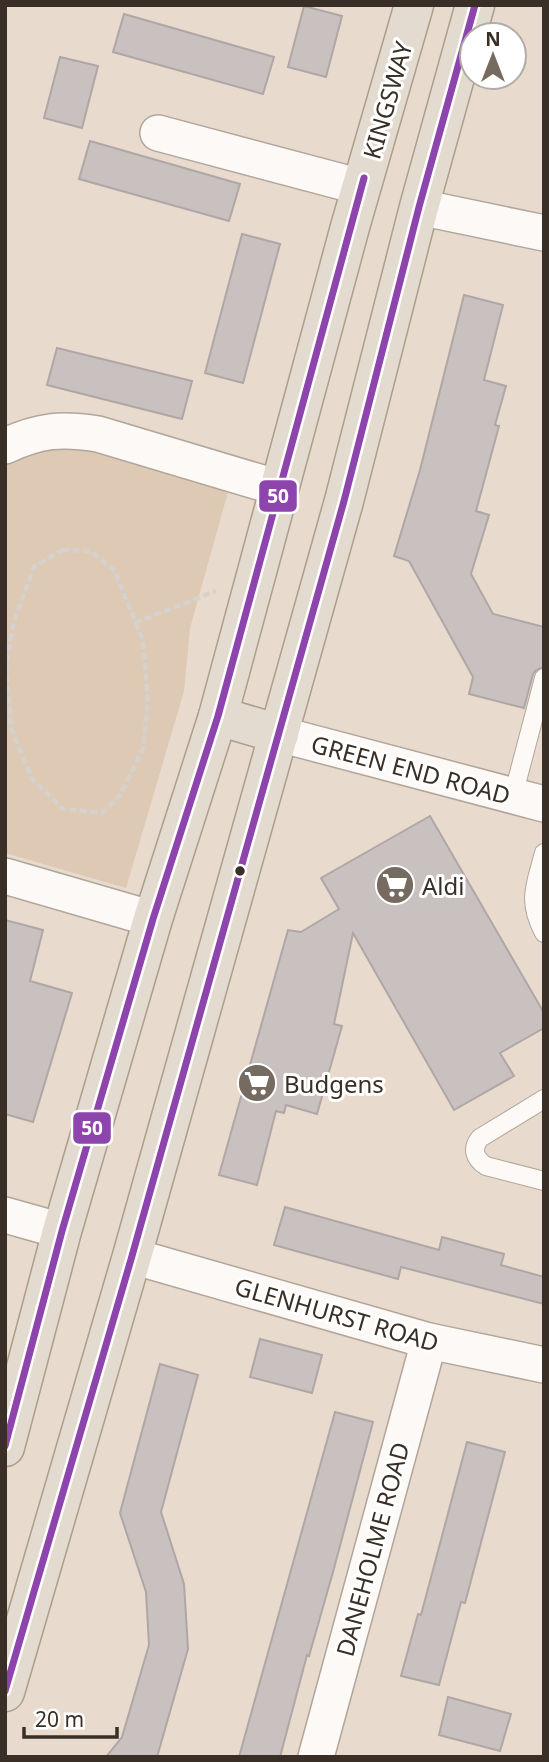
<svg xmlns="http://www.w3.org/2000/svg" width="549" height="1762" viewBox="0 0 549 1762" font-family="'Noto Sans',sans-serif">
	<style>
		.green { fill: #ddc9b4 }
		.building { fill: #c9c1c0; stroke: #afa7a6; stroke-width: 2 }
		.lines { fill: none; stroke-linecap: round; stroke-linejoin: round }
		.service-casing { stroke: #b0a69b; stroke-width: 20 }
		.minor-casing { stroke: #b0a69b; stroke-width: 38 }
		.trunk-casing { stroke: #ad9d8b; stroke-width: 41 }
		.path { stroke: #d5d2ce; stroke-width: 4.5; stroke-dasharray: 7 3.5; stroke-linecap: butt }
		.service { stroke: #fcf9f7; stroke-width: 18 }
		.minor { stroke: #fcf9f7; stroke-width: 35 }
		.trunk { stroke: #e3dad0; stroke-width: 38 }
		.bus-1-casing { stroke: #fff; stroke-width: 12 }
		.bus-1 { stroke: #8e44ad; stroke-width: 7 }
		.bus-dot { fill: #392f26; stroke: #fff; stroke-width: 2.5 }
		.labels { text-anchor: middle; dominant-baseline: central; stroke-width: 6; stroke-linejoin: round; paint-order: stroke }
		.street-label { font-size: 24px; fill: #392f26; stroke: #fff }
		.poi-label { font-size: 24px; fill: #392f26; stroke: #fff; text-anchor: start }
		.line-badge { stroke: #fff; stroke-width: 2.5 }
		.badge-label { font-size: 19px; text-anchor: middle; font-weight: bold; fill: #fff }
	</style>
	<rect width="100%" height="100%" fill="#e8dacc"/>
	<!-- green -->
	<path class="green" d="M 70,446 L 93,450 L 228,492 L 190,628 L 184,691 L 126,888 L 5,853 L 5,464 L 41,449 Z"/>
	<!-- building -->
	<g class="building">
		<path d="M 304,6 L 342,16 L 326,77 L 288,67 Z"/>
		<path d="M 124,14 L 274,57 L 263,94 L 113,52 Z"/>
		<path d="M 60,57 L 98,66 L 82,128 L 44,118 Z"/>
		<path d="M 90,141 L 240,184 L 229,221 L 79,179 Z"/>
		<path d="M 242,234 L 280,244 L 243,383 L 205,373 Z"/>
		<path d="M 464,295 L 503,305 L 484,380 L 506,386 L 495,425 L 499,426 L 476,511 L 489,515 L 471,574 L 493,614 L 544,627 L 544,667 L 536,670 L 533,674 L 524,708 L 469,694 L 473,677 L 409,561 L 394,556 L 420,470 Z"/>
		<path d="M 57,348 L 192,381 L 182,419 L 47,385 Z"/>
		<path d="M 430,816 L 544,1013 L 544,1028 L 500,1053 L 514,1076 L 454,1110 L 353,933 L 334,1024 L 342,1026 L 317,1114 L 286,1105 L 284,1113 L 276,1111 L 257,1185 L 219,1175 L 288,930 L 301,932 L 339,909 L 321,878 Z"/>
		<path d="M 5,920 L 43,930 L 30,981 L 72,993 L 33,1122 L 5,1114 Z"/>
		<path d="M 285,1207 L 439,1250 L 442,1237 L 504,1254 L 501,1265 L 544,1277 L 544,1304 L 401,1267 L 398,1279 L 274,1245 Z"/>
		<path d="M 260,1339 L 322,1355 L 312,1393 L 250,1377 Z"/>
		<path d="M 160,1364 L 198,1375 L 161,1512 L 184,1584 L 188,1649 L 157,1757 L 106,1757 L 122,1737 L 149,1645 L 146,1592 L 120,1513 Z"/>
		<path d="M 335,1412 L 373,1422 L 333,1572 L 309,1656 L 307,1655 L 280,1757 L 239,1757 Z"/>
		<path d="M 467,1442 L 505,1452 L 465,1603 L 461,1602 L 439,1685 L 401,1676 L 418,1614 L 421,1615 Z"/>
		<path d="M 448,1697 L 511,1714 L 500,1751 L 439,1735 Z"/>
	</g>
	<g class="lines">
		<!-- service casing -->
		<g class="service-casing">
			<g id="service">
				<path d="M 513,796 L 544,678"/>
				<path d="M 544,853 C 535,887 527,900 544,933"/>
				<path d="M 544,1099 L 480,1138 C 471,1149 475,1159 486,1166 L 544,1181"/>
			</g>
		</g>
		<!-- minor casing -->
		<g class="minor-casing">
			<g id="minor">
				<path d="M 158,133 L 361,187"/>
				<path d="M 419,207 L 544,233"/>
				<path d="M 5,446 C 40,430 61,428 98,434 L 279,488"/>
				<path d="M 279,734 L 544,804"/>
				<path d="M 5,876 L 153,919"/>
				<path d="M 5,1215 L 62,1231"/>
				<path d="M 132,1256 L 429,1341 L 544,1365"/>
				<path d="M 316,1757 L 429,1341"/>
			</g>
		</g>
		<!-- trunk casing -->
		<g class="trunk-casing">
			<g id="trunk">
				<path d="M 218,716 L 279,734"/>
				<path d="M 5,1447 L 62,1231 L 153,919 L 218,716 L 350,227 L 414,5"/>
				<path d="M 5,1692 L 132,1256 L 344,501 L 419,207 L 475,5"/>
			</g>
		</g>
		<!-- path -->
		<g class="path">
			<path d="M 62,550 L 90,551 L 115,571 L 143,641 L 148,703 L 143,749 L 120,795 L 102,813 L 63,809 L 32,779 L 11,728 L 6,669 L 13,624 L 34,567 Z"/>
			<path d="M 135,623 L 216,591"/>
		</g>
		<!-- service -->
		<use href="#service" class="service"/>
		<!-- minor -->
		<use href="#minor" class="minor"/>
		<!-- trunk -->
		<use href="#trunk" class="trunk"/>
		<!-- bus-1 casing -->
		<g class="bus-1-casing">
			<g id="bus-1">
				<path d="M 5,1446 L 62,1231 L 153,919 L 218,716 L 364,178"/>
				<path d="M 5,1691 L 132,1256 L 344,501 L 419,207 L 475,5"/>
			</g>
		</g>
		<!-- bus-1 -->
		<use href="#bus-1" class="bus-1"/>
	</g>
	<!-- icons -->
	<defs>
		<g id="supermarket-disc" transform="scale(2.0125)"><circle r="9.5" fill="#766b60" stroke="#fff"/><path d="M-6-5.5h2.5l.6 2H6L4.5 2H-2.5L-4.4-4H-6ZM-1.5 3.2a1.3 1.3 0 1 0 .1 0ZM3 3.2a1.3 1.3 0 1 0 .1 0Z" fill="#fff"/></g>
	</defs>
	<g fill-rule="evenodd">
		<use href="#supermarket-disc" x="395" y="885"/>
		<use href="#supermarket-disc" x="257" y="1083"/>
	</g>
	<!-- markers -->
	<circle class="bus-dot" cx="240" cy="871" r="6"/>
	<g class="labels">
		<!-- street labels -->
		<g class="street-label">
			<text transform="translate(387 100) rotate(-74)">KINGSWAY</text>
			<text transform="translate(411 769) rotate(15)">GREEN END ROAD</text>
			<text transform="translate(337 1314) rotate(16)">GLENHURST ROAD</text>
			<text transform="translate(372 1549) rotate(-75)">DANEHOLME ROAD</text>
		</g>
		<!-- poi labels -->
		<g class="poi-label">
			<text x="422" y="885">Aldi</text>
			<text x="284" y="1083">Budgens</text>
		</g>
	</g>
	<g class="line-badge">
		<rect x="258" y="479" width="40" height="34" rx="7" fill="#8e44ad"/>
		<rect x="72" y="1111" width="40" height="34" rx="7" fill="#8e44ad"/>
	</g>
	<g class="badge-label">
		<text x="278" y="503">50</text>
		<text x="92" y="1135">50</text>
	</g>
	<!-- border -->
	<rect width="549" height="1762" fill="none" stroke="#392f26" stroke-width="14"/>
	<!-- north arrow -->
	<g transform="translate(493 56)"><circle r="33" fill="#ffffff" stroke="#b0aca8" stroke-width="2"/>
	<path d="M0-5L12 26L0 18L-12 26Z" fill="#766b60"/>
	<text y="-10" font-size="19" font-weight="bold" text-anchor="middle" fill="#392f26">N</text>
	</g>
	<!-- scale -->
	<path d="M24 1727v10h93v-10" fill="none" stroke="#392f26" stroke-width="3.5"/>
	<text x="35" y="1727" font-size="21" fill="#392f26" stroke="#ffffff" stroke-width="5" paint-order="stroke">20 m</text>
</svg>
